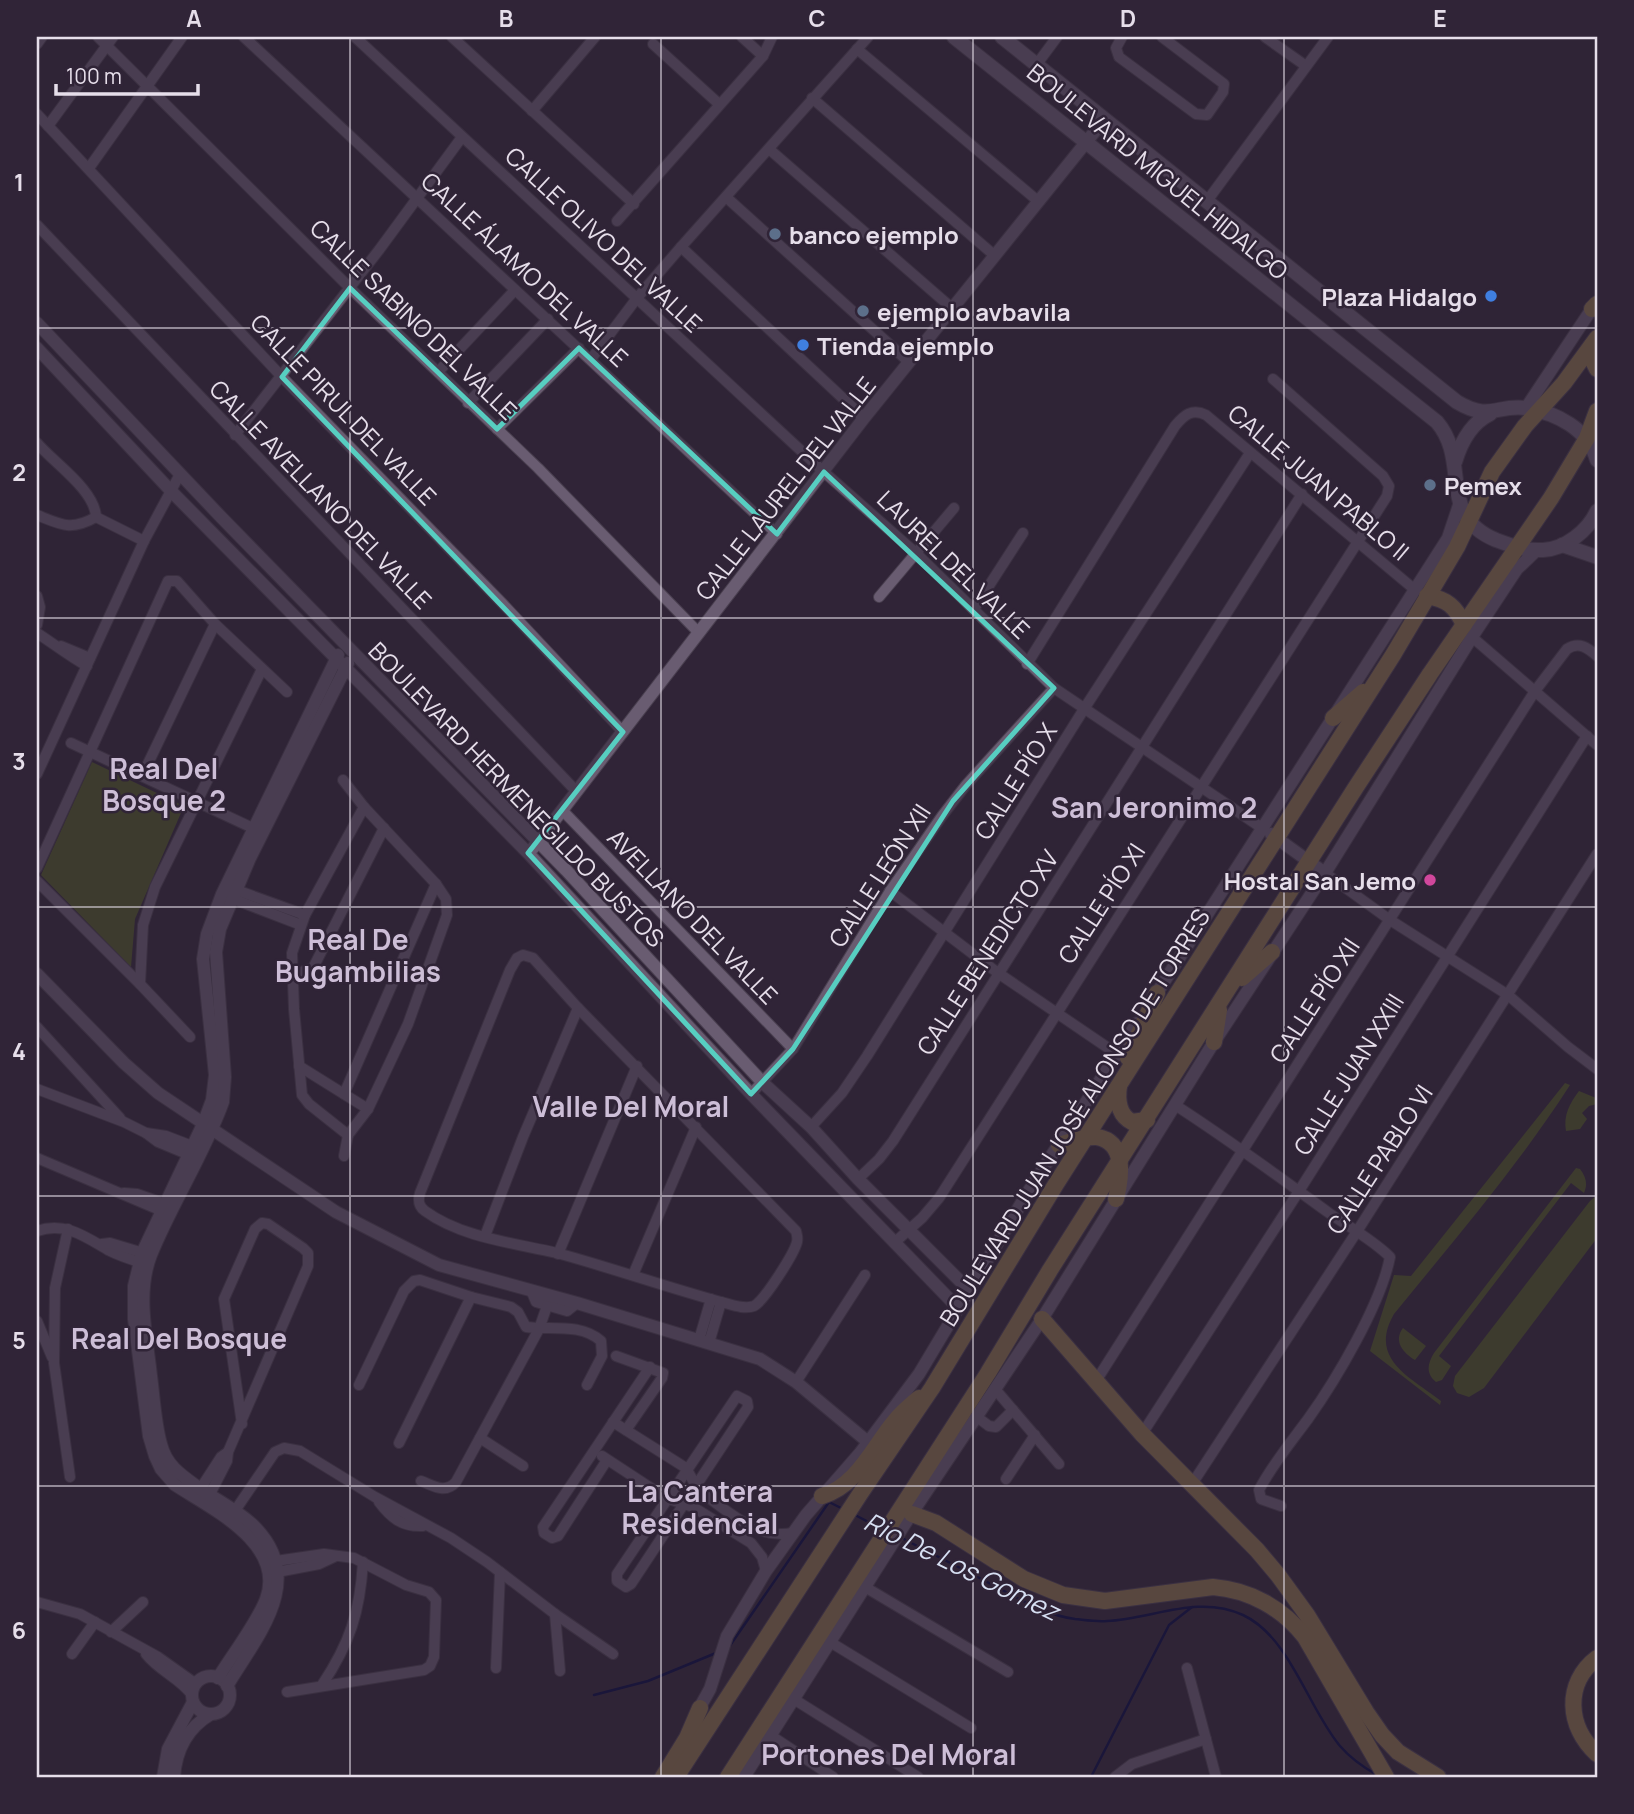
<svg xmlns="http://www.w3.org/2000/svg" width="1634" height="1814" viewBox="0 0 1634 1814" font-family="Manrope,sans-serif">
	<style>
		.green { fill: #4e5725 }
		.lines { fill: none; stroke-linecap: round; stroke-linejoin: round }
		.stream { stroke: #00053f; stroke-width: 2.5 }
		.minor-casing { stroke: #493f4f; stroke-width: 12 }
		.tertiary-casing { stroke: #493f4f; stroke-width: 14 }
		.secondary-casing { stroke: #493f4f; stroke-width: 16 }
		.primary-casing { stroke: #493f4f; stroke-width: 18 }
		.minor { stroke: #695c71; stroke-width: 10 }
		.tertiary { stroke: #695c71; stroke-width: 12 }
		.secondary { stroke: #695c71; stroke-width: 14 }
		.primary { stroke: #8b7249; stroke-width: 16 }
		.marked { fill: none; stroke: #57cec1; stroke-width: 5; stroke-linejoin: round }
		.grid { fill: none; stroke: #e6deea; stroke-width: 2; stroke-opacity: 0.55 }
		.service-dot { fill: #5c6f8a; stroke: #302437; stroke-width: 2.5 }
		.shop-dot { fill: #3f7fe0; stroke: #302437; stroke-width: 2.5 }
		.hotel-dot { fill: #d1479c; stroke: #302437; stroke-width: 2.5 }
		.labels { text-anchor: middle; dominant-baseline: central; stroke-width: 5; stroke-linejoin: round; paint-order: stroke }
		.street-label { font-size: 24px; fill: #e6deea; stroke: #302437 }
		.poi-label { font-size: 24px; font-weight: bold; fill: #e6deea; stroke: #302437; text-anchor: start }
		.water-label { font-size: 26px; font-style: italic; fill: #d6dff2; stroke: #302437 }
		.quarter-label { font-size: 28px; font-weight: bold; fill: #cdbed7; stroke: #302437 }
		.neatline { fill: none; stroke: #e6deea; stroke-width: 2.5 }
		.grid-label { font-size: 23px; text-anchor: middle; font-weight: bold; fill: #e6deea }
	</style>
	<rect width="100%" height="100%" fill="#302437"/>
	<!-- green -->
	<g class="green">
		<path d="M 92,762 L 184,806 L 135,919 L 131,967 L 41,875 Z"/>
		<path d="M 1565,1083 L 1570,1085 C 1518,1166 1455,1239 1394,1314 C 1368,1359 1410,1377 1441,1401 L 1440,1405 L 1370,1351 L 1394,1275 L 1411,1276 Z"/>
		<path d="M 1579,1091 L 1596,1098 L 1597,1104 L 1589,1106 L 1582,1113 L 1587,1119 L 1580,1129 L 1566,1131 C 1563,1115 1570,1103 1579,1091 Z"/>
		<path d="M 1576,1168 L 1580,1169 C 1586,1177 1588,1184 1584,1193 L 1571,1183 L 1439,1356 L 1451,1366 L 1442,1380 L 1436,1382 C 1425,1373 1428,1363 1434,1353 Z"/>
		<path d="M 1597,1195 L 1597,1238 L 1484,1388 L 1469,1397 L 1457,1393 L 1453,1386 L 1455,1376 L 1590,1201 Z"/>
		<path d="M 1403,1328 L 1426,1346 L 1415,1360 C 1403,1353 1393,1341 1403,1328 Z"/>
	</g>
	<g class="lines">
		<!-- stream -->
		<g class="stream">
			<path d="M 855,1515 L 880,1528"/>
			<path d="M 902,1538 C 930,1553 959,1567 987,1582 C 1015,1596 1043,1615 1075,1619 C 1085,1620 1096,1622 1107,1621 C 1152,1619 1198,1594 1243,1615 C 1290,1637 1308,1708 1340,1746 C 1351,1759 1363,1767 1377,1775"/>
			<path d="M 729,1647 L 829,1502 L 843,1509"/>
			<path d="M 594,1695 L 648,1681 L 716,1653"/>
			<path d="M 1091,1777 L 1169,1625 L 1192,1607"/>
		</g>
		<!-- minor casing -->
		<g class="minor-casing">
			<g id="minor">
				<path d="M 98,37 L 350,288 L 538,468 L 699,633"/>
				<path d="M 244,37 L 777,534"/>
				<path d="M 355,37 L 824,472 L 917,554 L 1054,688 L 1262,828"/>
				<path d="M 452,37 L 634,204"/>
				<path d="M 742,37 L 763,56"/>
				<path d="M 1122,37 L 1116,48 L 1119,57 L 1196,114 L 1207,115 L 1223,92 L 1224,84 L 1162,37"/>
				<path d="M 1265,37 L 1306,66"/>
				<path d="M 37,44 L 42,37"/>
				<path d="M 653,44 L 719,104"/>
				<path d="M 857,49 L 1038,201"/>
				<path d="M 1037,64 L 1057,37"/>
				<path d="M 812,98 L 994,255"/>
				<path d="M 532,111 L 595,37"/>
				<path d="M 37,114 L 282,377 L 502,603 L 623,732"/>
				<path d="M 48,126 L 113,37"/>
				<path d="M 769,149 L 953,309"/>
				<path d="M 89,168 L 182,37"/>
				<path d="M 726,197 L 909,362"/>
				<path d="M 1207,201 L 1328,37"/>
				<path d="M 617,221 L 763,56 L 772,37"/>
				<path d="M 37,225 L 577,792"/>
				<path d="M 681,247 L 864,418"/>
				<path d="M 591,359 L 637,298 L 681,247 L 868,37"/>
				<path d="M 438,372 L 515,290"/>
				<path d="M 468,403 L 548,319"/>
				<path d="M 497,429 L 579,348"/>
				<path d="M 235,435 L 379,250 L 462,137"/>
				<path d="M 37,443 C 54,463 95,490 96,517"/>
				<path d="M 37,515 C 62,525 71,531 96,517"/>
				<path d="M 96,517 L 144,541"/>
				<path d="M 37,596 L 40,607 L 37,625"/>
				<path d="M 879,597 L 954,508"/>
				<path d="M 974,609 L 1023,533"/>
				<path d="M 37,633 C 54,644 69,656 87,666"/>
				<path d="M 1472,637 L 1597,745"/>
				<path d="M 61,646 L 90,658"/>
				<path d="M 1027,664 L 1175,426 C 1184,415 1192,408 1206,415 L 1414,589"/>
				<path d="M 71,743 L 259,831"/>
				<path d="M 37,774 L 144,541 L 180,474"/>
				<path d="M 142,776 L 215,624"/>
				<path d="M 343,780 L 364,807"/>
				<path d="M 364,807 L 436,884 L 446,899 L 447,915 L 408,1024 L 368,1109 L 348,1135 L 309,1104 L 302,1095 L 294,1009 L 292,953 L 305,915 Z"/>
				<path d="M 563,811 L 793,1049"/>
				<path d="M 37,868 L 168,581 L 177,581 L 215,624 L 287,692"/>
				<path d="M 1325,873 L 1390,920 L 1508,995 L 1568,1047 L 1597,1069"/>
				<path d="M 37,881 L 140,984 L 190,1037"/>
				<path d="M 228,887 L 305,915"/>
				<path d="M 890,891 L 998,973 L 1117,1054"/>
				<path d="M 228,897 L 301,925"/>
				<path d="M 523,955 L 533,958 L 578,1008 L 796,1231 C 797,1236 798,1237 797,1242 C 794,1254 764,1301 754,1306 C 744,1310 730,1304 721,1302 C 666,1287 612,1268 557,1253 C 515,1243 462,1238 425,1211 C 418,1206 418,1200 420,1193 L 510,970 L 517,958 Z"/>
				<path d="M 292,975 L 313,968 L 384,828"/>
				<path d="M 140,984 L 143,925 L 155,887 L 262,669"/>
				<path d="M 37,1027 L 120,1118"/>
				<path d="M 299,1066 L 368,1109"/>
				<path d="M 37,1089 L 124,1122 L 146,1133 L 158,1142 L 194,1157"/>
				<path d="M 344,1094 L 436,884"/>
				<path d="M 751,1094 L 793,1049 L 890,891 L 942,816 L 966,785 L 1054,688"/>
				<path d="M 1175,1105 C 1228,1139 1278,1176 1329,1213 C 1349,1227 1373,1240 1390,1257 C 1381,1304 1336,1380 1308,1419 C 1291,1442 1272,1465 1259,1490 L 1261,1499 L 1281,1506"/>
				<path d="M 811,1127 L 842,1093 L 867,1056 L 1084,709 L 1250,453"/>
				<path d="M 146,1133 L 166,1136 L 200,1149"/>
				<path d="M 344,1156 L 348,1135"/>
				<path d="M 37,1158 L 169,1214"/>
				<path d="M 858,1179 L 879,1159 L 893,1141 L 1302,494"/>
				<path d="M 124,1193 L 137,1194 L 171,1206"/>
				<path d="M 68,1229 L 55,1288 L 54,1363 L 70,1477"/>
				<path d="M 37,1231 C 66,1221 87,1238 110,1251 C 122,1257 136,1261 148,1265"/>
				<path d="M 485,1236 L 523,1137 L 578,1008"/>
				<path d="M 894,1243 L 922,1218 L 939,1198 L 1387,496 L 1389,486 L 1383,476 L 1273,379"/>
				<path d="M 102,1244 L 110,1243 L 150,1255"/>
				<path d="M 558,1254 L 637,1066"/>
				<path d="M 633,1275 L 696,1127"/>
				<path d="M 531,1290 L 536,1302 L 567,1311 L 577,1303"/>
				<path d="M 37,1321 L 52,1357"/>
				<path d="M 699,1340 L 711,1299"/>
				<path d="M 709,1343 L 721,1302"/>
				<path d="M 616,1356 L 663,1373 L 662,1378 L 626,1430"/>
				<path d="M 1096,1381 L 1535,691 L 1567,649 C 1579,641 1588,648 1597,656"/>
				<path d="M 796,1382 L 865,1275"/>
				<path d="M 359,1385 L 404,1291 L 414,1281 L 420,1280 L 471,1297 L 511,1307 L 518,1312 L 526,1327 C 551,1330 581,1323 601,1341 L 602,1356 L 587,1385"/>
				<path d="M 995,1389 L 1059,1464"/>
				<path d="M 737,1396 L 747,1401 L 748,1407 L 631,1584 L 626,1587 L 617,1581 L 617,1574 Z"/>
				<path d="M 977,1417 L 989,1426 L 996,1427 L 1013,1410"/>
				<path d="M 613,1422 L 686,1468 L 696,1486 L 702,1493 C 728,1511 758,1540 792,1533"/>
				<path d="M 1142,1434 L 1299,1191 L 1587,736"/>
				<path d="M 480,1438 L 523,1466"/>
				<path d="M 399,1443 L 471,1297"/>
				<path d="M 602,1456 L 666,1498 L 693,1507 L 751,1543 L 762,1557 L 766,1571"/>
				<path d="M 607,1460 L 558,1536 L 552,1538 L 544,1533 L 543,1527 L 650,1367"/>
				<path d="M 1006,1479 L 1035,1435"/>
				<path d="M 421,1481 C 434,1486 445,1494 456,1482 L 539,1329 L 547,1306"/>
				<path d="M 1192,1484 L 1356,1233 L 1597,854"/>
				<path d="M 197,1494 L 221,1457 L 228,1452"/>
				<path d="M 207,1500 L 227,1461 L 228,1452 L 308,1266 L 308,1253 L 303,1248 L 268,1224 L 262,1223 L 255,1229 L 224,1299 L 242,1424"/>
				<path d="M 379,1502 C 391,1518 402,1527 423,1526"/>
				<path d="M 230,1518 L 275,1452 L 284,1448 L 300,1451 L 375,1497 L 451,1538 L 487,1562 L 555,1614 L 613,1654"/>
				<path d="M 269,1562 L 324,1554 L 354,1558 L 406,1585 L 429,1592 L 436,1600 L 434,1657 L 430,1666 L 424,1670 L 287,1692"/>
				<path d="M 272,1573 L 319,1564 L 336,1556"/>
				<path d="M 865,1587 L 1008,1672"/>
				<path d="M 37,1602 L 80,1614 L 158,1657 L 196,1684"/>
				<path d="M 555,1614 L 560,1671"/>
				<path d="M 111,1632 L 143,1602"/>
				<path d="M 830,1642 L 971,1728"/>
				<path d="M 72,1654 L 95,1622"/>
				<path d="M 146,1654 C 159,1671 180,1678 192,1695"/>
				<path d="M 496,1668 L 500,1572"/>
				<path d="M 1187,1668 L 1216,1777"/>
				<path d="M 322,1685 C 350,1643 360,1612 363,1562"/>
				<path d="M 792,1698 L 918,1777"/>
				<path d="M 770,1735 L 833,1777"/>
				<path d="M 1115,1777 L 1132,1764 L 1206,1739"/>
			</g>
		</g>
		<!-- tertiary casing -->
		<g class="tertiary-casing">
			<g id="tertiary">
				<path d="M 37,323 L 221,517 L 566,870 L 763,1083 L 811,1127 L 858,1179 L 970,1291"/>
				<path d="M 37,348 L 171,491 L 528,853 L 751,1094 L 959,1309"/>
				<path d="M 1526,408 L 1595,304"/>
				<path d="M 1271,834 L 1325,873"/>
				<path d="M 533,848 L 864,418 L 1104,120"/>
				<path d="M 37,974 L 124,1063 L 158,1093 L 336,1212 L 439,1265 L 577,1303 L 760,1359 L 796,1382 L 868,1442"/>
				<path d="M 1153,999 L 1448,538 L 1459,505"/>
				<circle cx="211" cy="1695" r="19"/>
				<path d="M 218,1678 C 232,1655 257,1623 266,1599 C 286,1544 212,1509 175,1485 L 161,1469 L 155,1456 L 149,1436 L 134,1319 L 134,1286 L 142,1253 L 203,1124 L 212,1100 L 215,1075 L 203,959 L 207,934 L 222,894 L 338,655"/>
				<path d="M 227,1686 C 257,1636 308,1580 254,1526 C 238,1510 216,1500 198,1487 C 181,1475 166,1465 161,1444 C 155,1423 154,1398 151,1376 C 147,1337 136,1293 151,1255 C 172,1203 204,1155 223,1102 L 225,1077 L 216,952 L 220,929 L 250,858 L 348,663"/>
				<path d="M 695,1716 L 710,1689 L 727,1636 L 766,1571 L 806,1515 L 860,1453 L 919,1374 L 1028,1192 L 1137,1023"/>
				<path d="M 163,1777 L 168,1749 L 193,1702"/>
				<path d="M 174,1777 C 176,1750 187,1728 211,1714"/>
				<path d="M 744,1777 L 910,1516 L 1042,1319 L 1214,1042 L 1325,873 L 1472,637 L 1517,569 L 1537,550"/>
			</g>
		</g>
		<!-- secondary casing -->
		<g class="secondary-casing">
			<g id="secondary">
				<path d="M 954,37 L 1437,422 C 1471,462 1436,515 1496,540 C 1512,546 1525,551 1543,550 C 1565,549 1588,531 1597,511"/>
				<path d="M 1002,37 L 1457,402 C 1491,422 1496,404 1526,408 C 1557,413 1588,429 1597,460"/>
				<path d="M 1455,462 C 1461,442 1471,423 1490,414"/>
				<path d="M 1562,545 L 1597,557"/>
			</g>
		</g>
		<!-- primary casing -->
		<g class="primary-casing">
			<g id="primary">
				<path d="M 1592,309 L 1597,304"/>
				<path d="M 1593,344 L 1591,357 L 1597,369"/>
				<path d="M 1427,596 C 1447,599 1456,607 1464,625"/>
				<path d="M 1333,718 L 1363,692"/>
				<path d="M 1242,978 L 1272,952"/>
				<path d="M 1214,1042 L 1219,1010"/>
				<path d="M 1128,1058 L 1157,993"/>
				<path d="M 1119,1086 C 1117,1100 1118,1115 1132,1122 L 1147,1120"/>
				<path d="M 1059,1145 C 1070,1142 1086,1136 1097,1137 C 1127,1142 1121,1178 1116,1199"/>
				<path d="M 1042,1319 L 1142,1434 L 1257,1550 L 1278,1575 L 1307,1615 L 1366,1712 L 1382,1735 L 1398,1752 L 1438,1777"/>
				<path d="M 822,1496 C 857,1486 873,1447 895,1421 C 902,1412 911,1405 919,1398"/>
				<path d="M 912,1514 L 936,1523 L 1024,1579 L 1063,1595 L 1105,1601 L 1213,1587 C 1250,1590 1282,1608 1305,1637 L 1386,1777"/>
				<path d="M 1597,1658 C 1564,1683 1567,1727 1597,1754"/>
				<path d="M 663,1777 L 687,1738 L 700,1708"/>
				<path d="M 676,1777 L 860,1494 L 932,1388 L 1056,1184 L 1393,655 L 1457,547 L 1492,472 L 1525,426 L 1564,383 L 1597,338"/>
				<path d="M 728,1777 L 988,1373 L 1050,1270 L 1356,787 L 1430,674 L 1551,498 L 1587,438 L 1597,411"/>
			</g>
		</g>
		<!-- minor -->
		<use href="#minor" class="minor"/>
		<!-- tertiary -->
		<use href="#tertiary" class="tertiary"/>
		<!-- secondary -->
		<use href="#secondary" class="secondary"/>
		<!-- primary -->
		<use href="#primary" class="primary"/>
	</g>
	<!-- marked area -->
	<path d="M0 0H1634V1814H0ZM 350,288 L 497,429 L 579,348 L 777,534 L 824,472 L 1054,688 L 953,801 L 793,1049 L 751,1094 L 528,853 L 623,732 L 282,377 Z" fill="#302437" fill-opacity=".55" fill-rule="evenodd"/>
	<path class="marked" d="M 350,288 L 497,429 L 579,348 L 777,534 L 824,472 L 1054,688 L 953,801 L 793,1049 L 751,1094 L 528,853 L 623,732 L 282,377 Z"/>
	<!-- grid -->
	<path class="grid" d="M 350,37 L 350,1777M 661,37 L 661,1777M 973,37 L 973,1777M 1284,37 L 1284,1777M 37,328 L 1597,328M 37,618 L 1597,618M 37,907 L 1597,907M 37,1196 L 1597,1196M 37,1486 L 1597,1486"/>
	<!-- markers -->
	<g class="service-dot">
		<circle cx="775" cy="234" r="7"/>
		<circle cx="863" cy="311" r="7"/>
		<circle cx="1430" cy="485" r="7"/>
	</g>
	<g class="shop-dot">
		<circle cx="1491" cy="296" r="7"/>
		<circle cx="803" cy="345" r="7"/>
	</g>
	<circle class="hotel-dot" cx="1430" cy="880" r="7"/>
	<g class="labels">
		<!-- street labels -->
		<g class="street-label">
			<text transform="translate(1158 171) rotate(39)">BOULEVARD MIGUEL HIDALGO</text>
			<text transform="translate(604 239) rotate(43)">CALLE OLIVO DEL VALLE</text>
			<text transform="translate(525 269) rotate(43)">CALLE ÁLAMO DEL VALLE</text>
			<text transform="translate(414 319) rotate(44)">CALLE SABINO DEL VALLE</text>
			<text transform="translate(344 409) rotate(46)">CALLE PIRUL DEL VALLE</text>
			<text transform="translate(1319 482) rotate(40)">CALLE JUAN PABLO II</text>
			<text transform="translate(785 488) rotate(-52)">CALLE LAUREL DEL VALLE</text>
			<text transform="translate(321 494) rotate(46)">CALLE AVELLANO DEL VALLE</text>
			<text transform="translate(954 564) rotate(44)">LAUREL DEL VALLE</text>
			<text transform="translate(1015 781) rotate(-58)">CALLE PÍO X</text>
			<text transform="translate(517 794) rotate(46)">BOULEVARD HERMENEGILDO BUSTOS</text>
			<text transform="translate(879 875) rotate(-57)">CALLE LEÓN XII</text>
			<text transform="translate(1101 903) rotate(-57)">CALLE PÍO XI</text>
			<text transform="translate(693 916) rotate(46)">AVELLANO DEL VALLE</text>
			<text transform="translate(987 952) rotate(-57)">CALLE BENEDICTO XV</text>
			<text transform="translate(1314 1000) rotate(-57)">CALLE PÍO XII</text>
			<text transform="translate(1348 1074) rotate(-58)">CALLE JUAN XXIII</text>
			<text transform="translate(1074 1117) rotate(-58)">BOULEVARD JUAN JOSÉ ALONSO DE TORRES</text>
			<text transform="translate(1379 1159) rotate(-57)">CALLE PABLO VI</text>
		</g>
		<!-- poi labels -->
		<g class="poi-label">
			<text x="789" y="234">banco ejemplo</text>
			<text x="1477" y="296" text-anchor="end">Plaza Hidalgo</text>
			<text x="877" y="311">ejemplo avbavila</text>
			<text x="817" y="345">Tienda ejemplo</text>
			<text x="1444" y="485">Pemex</text>
			<text x="1416" y="880" text-anchor="end">Hostal San Jemo</text>
		</g>
		<!-- water labels -->
		<g class="water-label">
			<text transform="translate(962 1566) rotate(26)">Rio De Los Gomez</text>
		</g>
		<!-- quarter labels -->
		<g class="quarter-label">
			<text x="164" y="768">Real Del<tspan x="164" dy="32">Bosque 2</tspan></text>
			<text x="1154" y="807">San Jeronimo 2</text>
			<text x="358" y="939">Real De<tspan x="358" dy="32">Bugambilias</tspan></text>
			<text x="631" y="1106">Valle Del Moral</text>
			<text x="179" y="1338">Real Del Bosque</text>
			<text x="700" y="1491">La Cantera<tspan x="700" dy="32">Residencial</tspan></text>
			<text x="889" y="1754">Portones Del Moral</text>
		</g>
	</g>
	<!-- border -->
	<rect width="1634" height="1814" fill="none" stroke="#302437" stroke-width="77"/>
	<!-- scale -->
	<path d="M56 84v10h142v-10" fill="none" stroke="#e6deea" stroke-width="3.5"/>
	<text x="66" y="84" font-size="21" fill="#e6deea" stroke="#302437" stroke-width="5" paint-order="stroke">100 m</text>
	<rect x="38" y="38" width="1558" height="1738" class="neatline"/>
	<g class="grid-label">
		<text x="194" y="27">A</text>
		<text x="506" y="27">B</text>
		<text x="817" y="27">C</text>
		<text x="1128" y="27">D</text>
		<text x="1440" y="27">E</text>
		<text x="19" y="191">1</text>
		<text x="19" y="481">2</text>
		<text x="19" y="770">3</text>
		<text x="19" y="1060">4</text>
		<text x="19" y="1349">5</text>
		<text x="19" y="1639">6</text>
	</g>
</svg>
